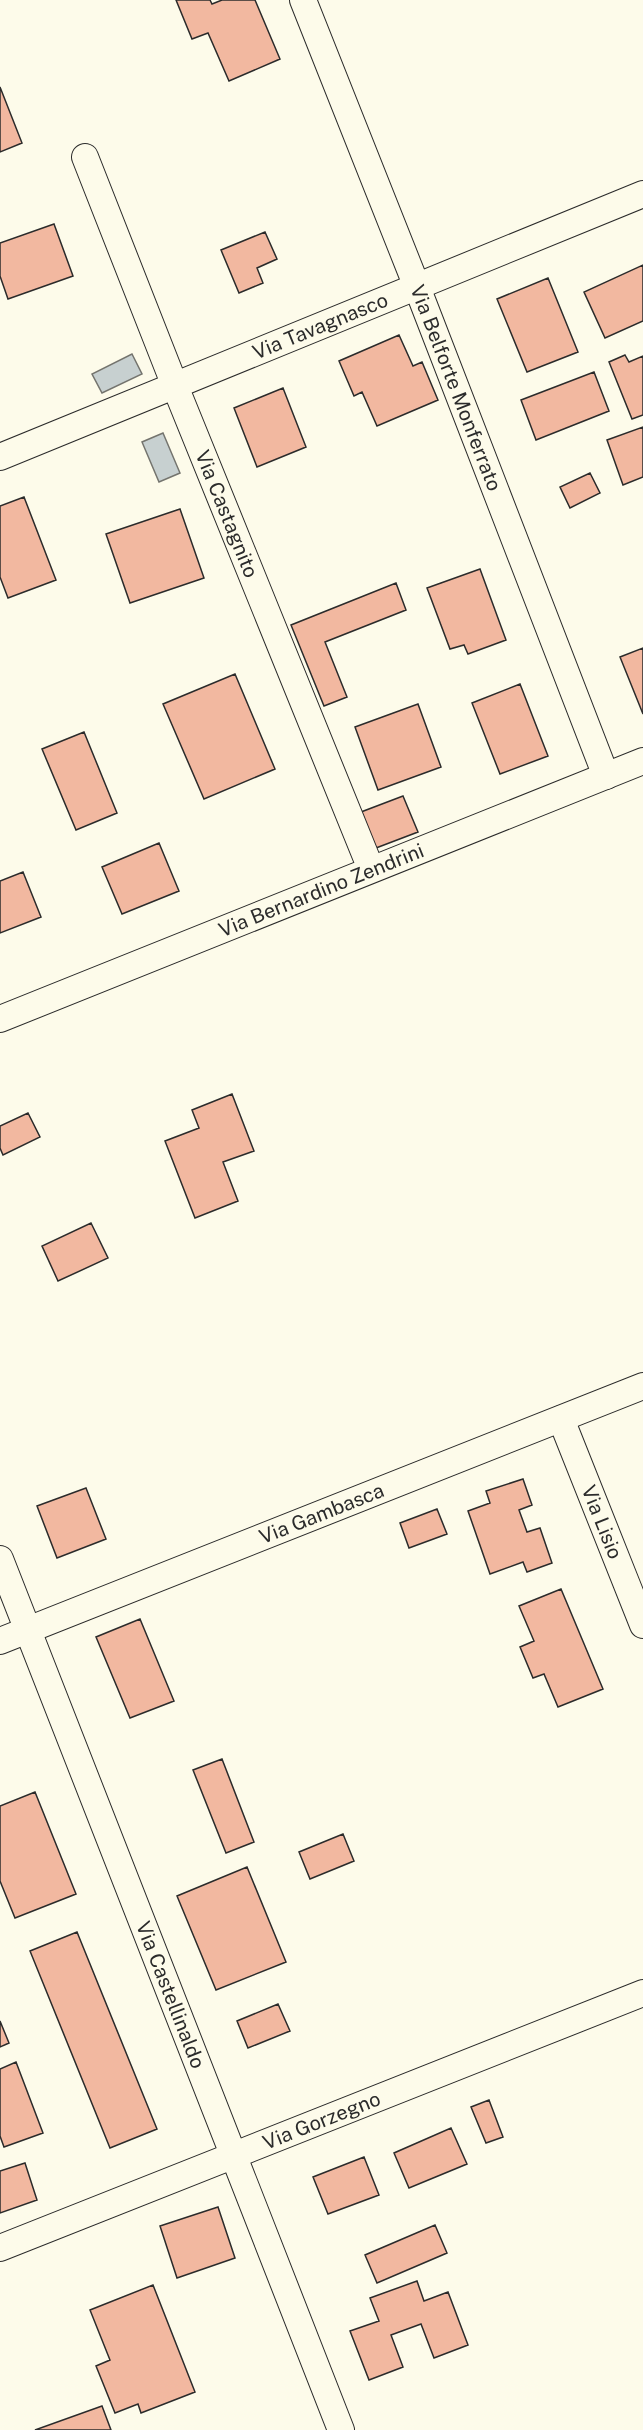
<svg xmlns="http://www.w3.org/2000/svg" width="643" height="2430" viewBox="0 0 643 2430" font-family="'Public Sans',sans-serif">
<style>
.water{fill:#c7d0d0;stroke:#74746e;stroke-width:1.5}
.building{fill:#f2b8a0;stroke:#2b2b2b;stroke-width:1.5}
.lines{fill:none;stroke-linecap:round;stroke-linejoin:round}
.minor-casing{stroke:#2b2b2b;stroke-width:28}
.minor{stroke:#fdfbea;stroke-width:26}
.labels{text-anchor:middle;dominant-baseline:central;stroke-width:4.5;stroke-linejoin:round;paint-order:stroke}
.street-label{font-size:20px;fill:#2b2b2b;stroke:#fdfbea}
</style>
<rect width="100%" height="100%" fill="#fdfbea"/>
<!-- water -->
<path class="water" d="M132,354L142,374L102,393L92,374Z
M163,433L180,473L159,482L142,442Z"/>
<!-- building -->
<path class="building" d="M176,0H210L212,4L222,0H255L280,59L229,81L208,33L192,39Z
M0,87L22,143L0,152Z
M54,224L73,276L8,299L0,276V243Z
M265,232L277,259L257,268L263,283L239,293L221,250Z
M643,265V321L605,338L584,292Z
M548,278L578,352L527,372L497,299Z
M399,335L413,366L422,362L438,400L377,426L362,392L354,396L339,361Z
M625,355L629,362L643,356V415L632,419L609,362Z
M594,372L609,411L536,440L521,400Z
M283,388L306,447L257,467L234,408Z
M643,427V477L623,485L607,440Z
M590,473L600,493L570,508L560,487Z
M24,497L56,580L8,598L0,577V506Z
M180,509L204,578L130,603L106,534Z
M480,569L506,640L468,654L464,645L450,649L427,588Z
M396,583L406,610L325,642L347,697L324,706L291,625Z
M643,648V714L620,657Z
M235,674L275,769L204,799L163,704Z
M520,684L548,756L500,774L472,703Z
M418,704L441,767L378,790L355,727Z
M84,732L117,813L76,830L42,749Z
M403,796L418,832L376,848L361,812Z
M159,843L179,891L122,914L102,867Z
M23,872L41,917L0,933V881Z
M232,1094L254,1151L223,1162L238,1201L195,1218L165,1141L199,1128L192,1110Z
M28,1113L40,1137L3,1155L0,1148V1126Z
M91,1223L108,1258L58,1281L42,1246Z
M523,1479L532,1505L519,1510L527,1532L540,1528L552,1563L527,1572L523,1562L490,1574L468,1511L490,1503L486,1491Z
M86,1488L106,1539L57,1558L37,1506Z
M437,1509L447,1534L409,1548L400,1523Z
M561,1589L603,1689L558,1707L544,1674L533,1678L520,1647L534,1641L519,1606Z
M140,1619L174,1701L130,1718L96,1637Z
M222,1759L254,1842L226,1853L193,1770Z
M35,1792L76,1894L15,1918L0,1881V1806Z
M343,1834L354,1861L310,1879L299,1852Z
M247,1867L286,1962L216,1990L177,1896Z
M77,1932L157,2129L110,2148L30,1951Z
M278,2004L290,2031L248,2048L237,2021Z
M0,2021L9,2043L0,2047Z
M16,2062L43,2133L4,2147L0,2136V2069Z
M489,2100L503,2137L486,2143L471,2107Z
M451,2128L467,2164L409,2188L394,2153Z
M364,2157L379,2195L328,2214L313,2177Z
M25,2163L37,2200L0,2213V2171Z
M218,2207L235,2258L177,2278L160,2226Z
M435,2225L447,2253L377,2283L365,2255Z
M417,2281L424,2301L448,2292L468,2345L434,2358L421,2324L391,2335L403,2367L369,2380L350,2331L379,2321L370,2298Z
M153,2285L195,2392L141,2413L138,2404L115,2413L96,2366L110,2360L90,2310Z
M102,2406L111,2430H35Z"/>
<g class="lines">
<defs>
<g id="minor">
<path id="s1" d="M303,0L417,287L606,776"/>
<path id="s2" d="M85,157L175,386L371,869"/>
<path id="s3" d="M0,457L643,194"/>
<path id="s4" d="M0,1019L643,761"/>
<path id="s5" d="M561,1419L643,1625"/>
<path id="s6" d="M0,1559L341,2430"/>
<path id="s7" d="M0,1641L643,1386"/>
<path id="s8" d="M0,2248L643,1993"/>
</g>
</defs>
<!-- minor casing -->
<use href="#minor" class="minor-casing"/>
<!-- minor -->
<use href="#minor" class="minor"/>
</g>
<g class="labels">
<!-- street labels -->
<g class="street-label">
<text stroke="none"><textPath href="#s3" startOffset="346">Via Tavagnasco</textPath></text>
<text stroke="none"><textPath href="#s1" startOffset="417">Via Belforte Monferrato</textPath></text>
<text stroke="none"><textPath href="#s2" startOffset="384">Via Castagnito</textPath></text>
<text stroke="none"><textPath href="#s4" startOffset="346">Via Bernardino Zendrini</textPath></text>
<text stroke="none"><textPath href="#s7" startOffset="346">Via Gambasca</textPath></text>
<text stroke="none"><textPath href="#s5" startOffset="111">Via Lisio</textPath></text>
<text stroke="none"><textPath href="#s6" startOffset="468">Via Castellinaldo</textPath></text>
<text stroke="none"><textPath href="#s8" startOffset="346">Via Gorzegno</textPath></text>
</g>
</g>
</svg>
